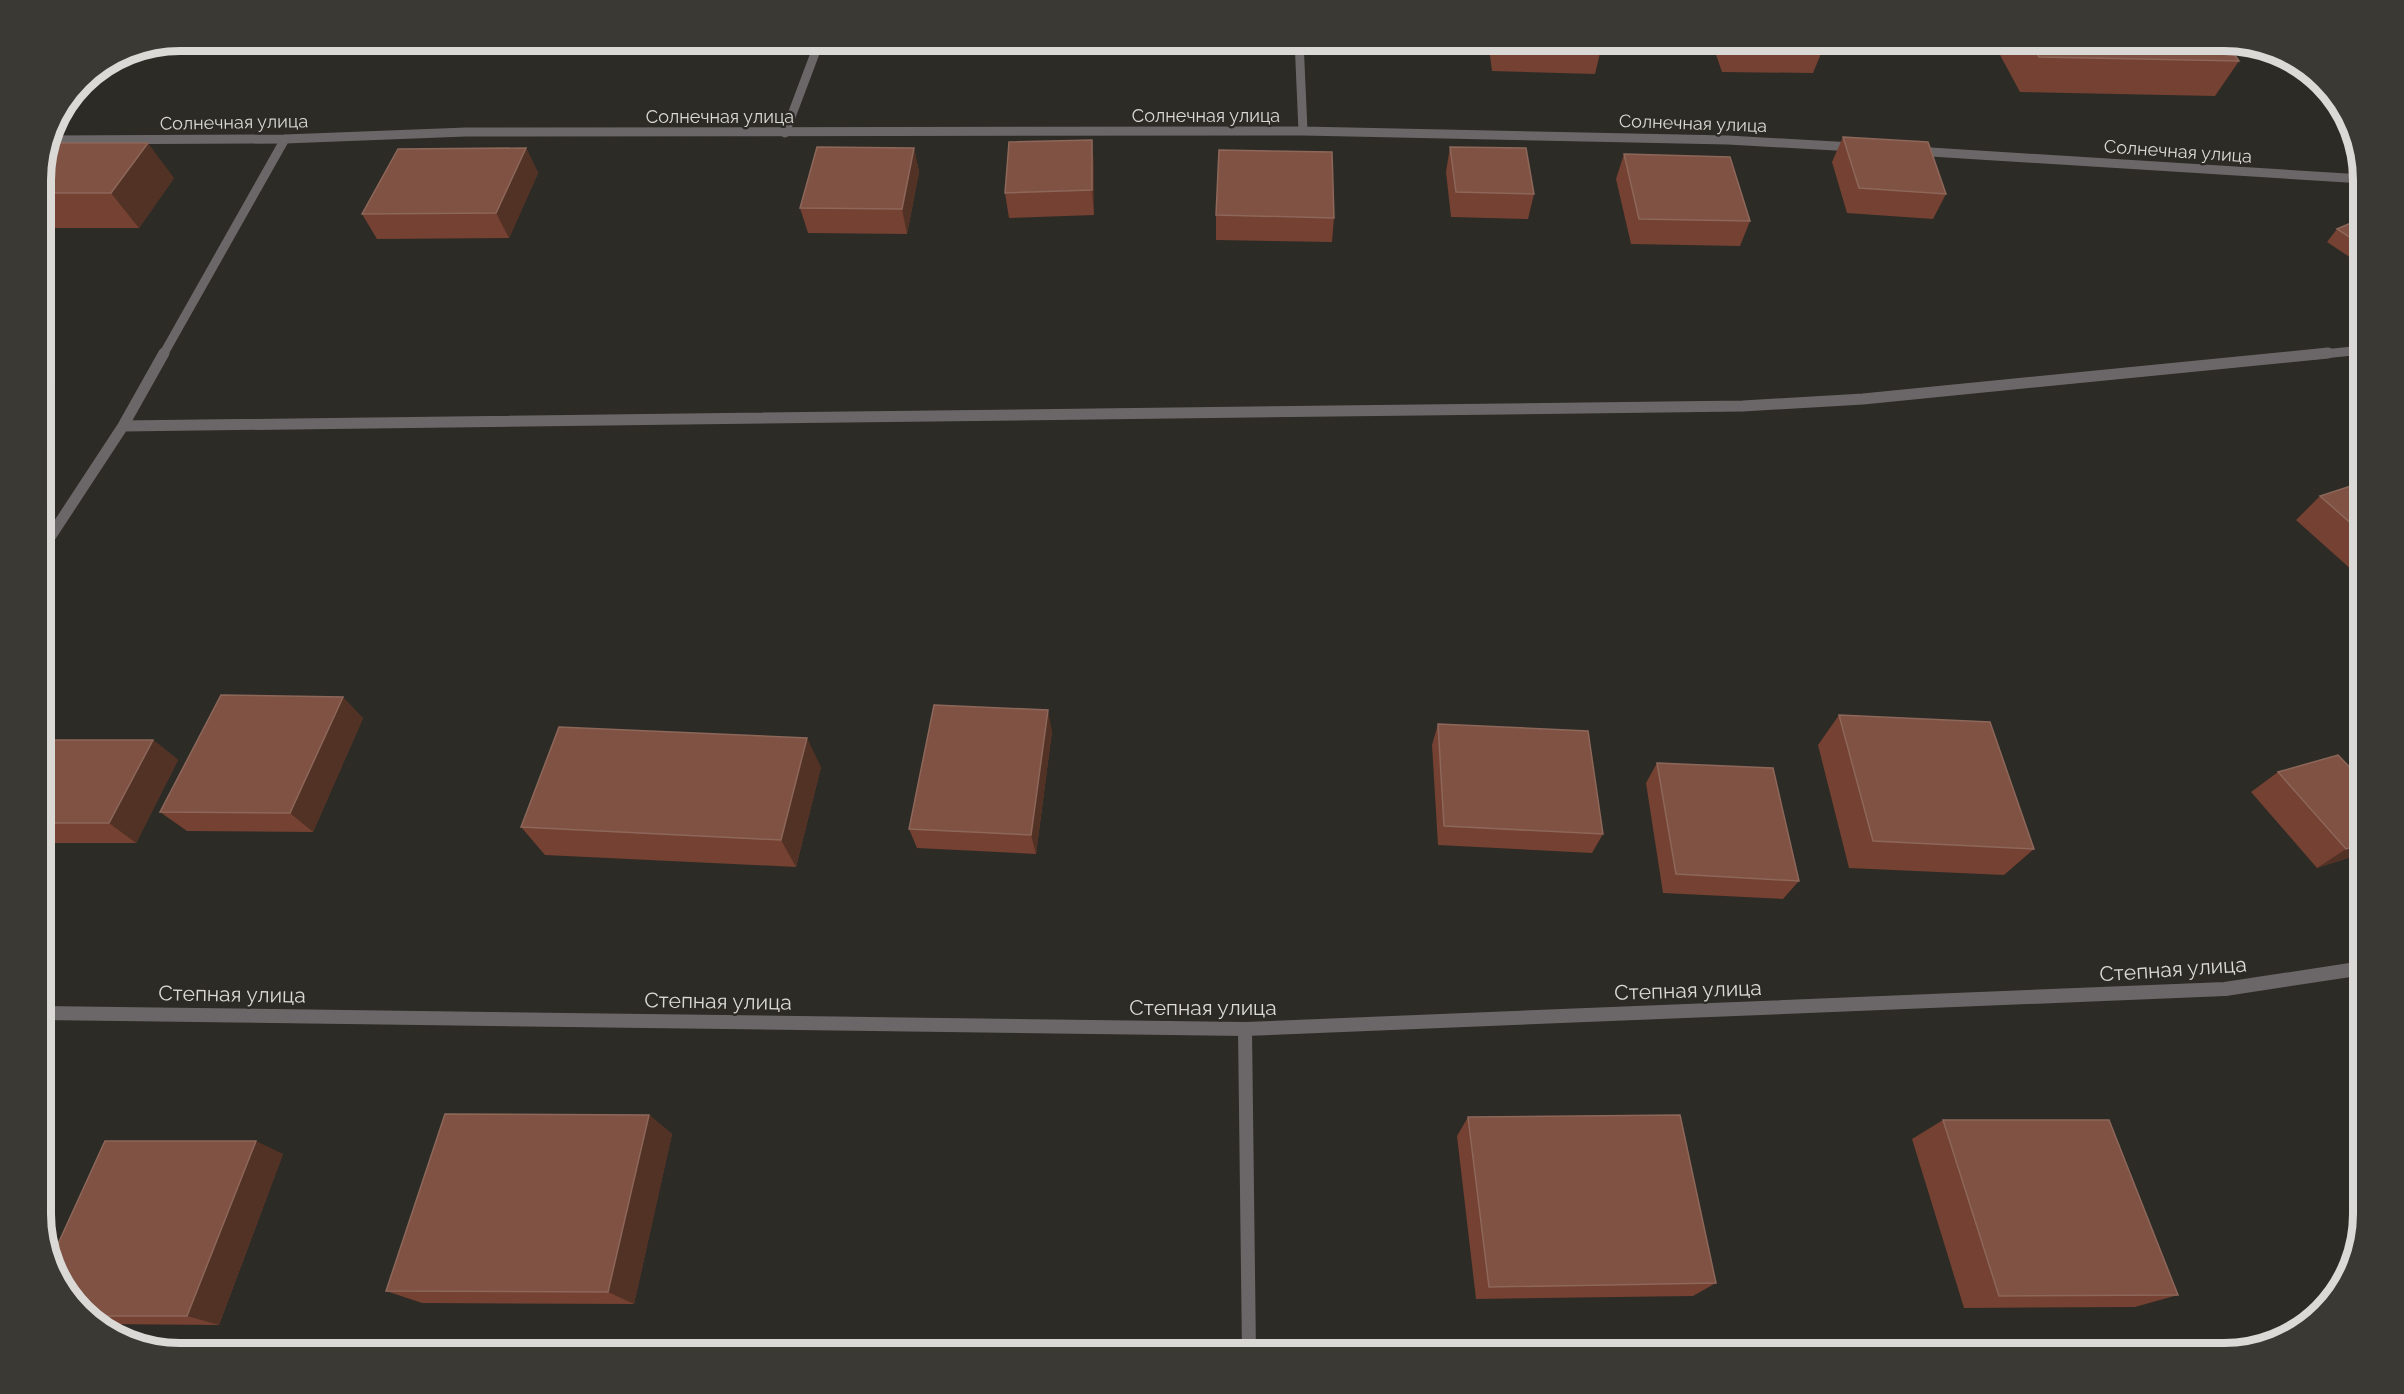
<svg xmlns="http://www.w3.org/2000/svg" width="2404" height="1394" viewBox="0 0 2404 1394" font-family="Raleway,sans-serif">
<style>
.lines{fill:none;stroke-linecap:round;stroke-linejoin:round}
.service-far2{stroke:#6b6768;stroke-width:9}
.service-far1{stroke:#6b6768;stroke-width:11}
.service{stroke:#6b6768;stroke-width:14}
.minor-far1{stroke:#6b6768;stroke-width:9}
.minor{stroke:#6b6768;stroke-width:14}
.wall{fill:#744132}
.shaded-wall{fill:#533226}
.building{fill:#7f5244;stroke:#8d675a;stroke-width:1.5}
.labels{text-anchor:middle;dominant-baseline:central;stroke-width:5;stroke-linejoin:round;paint-order:stroke}
.far-street-label{font-size:18px;fill:#dad9d5;stroke:#2d2b25}
.street-label{font-size:21px;fill:#dad9d5;stroke:#2d2b25}
.rim{fill:none;stroke:#dad9d5;stroke-width:8}
</style>
<rect width="100%" height="100%" fill="#2d2b25"/>
<g class="lines">
<!-- service-far2 -->
<path class="service-far2" d="M785,133L820,40
M163,355L285,139
M2313,355L2363,350"/>
<!-- service-far1 -->
<path class="service-far1" d="M123,426L1743,406L1863,399L2328,353
M41,551L123,426L164,353"/>
<!-- service -->
<path class="service" d="M1245,1029L1249,1353"/>
<!-- minor-far1 -->
<path class="minor-far1" d="M1299,40L1303,131
M48,140L285,139L466,132L1303,131L1728,140L1853,147
M1915,151L2363,179"/>
<!-- minor -->
<path class="minor" d="M41,1013L1245,1029L2225,989L2363,968"/>
</g>
<!-- wall -->
<path class="wall" d="M1488,40H1600L1601,49L1595,74L1492,71Z
M1711,40H1819L1823,49L1813,73L1722,72Z
M1992,40H2224L2239,61L2215,96L2020,92Z
M170,43L168,45H155Z
M1843,137L1946,194L1933,219L1847,213L1832,162Z
M1450,147L1534,194L1528,219L1451,217L1446,172Z
M526,148L538,173L509,238L377,239L362,214Z
M914,148L919,172L907,234L808,233L800,208Z
M1624,154L1750,221L1740,246L1631,244L1616,179Z
M1094,165V215L1009,218L1005,193Z
M41,171L174,178L139,228H41Z
M1216,215L1334,218L1332,242L1216,240Z
M2363,218V266L2327,242L2337,229Z
M2363,482V580L2296,520L2320,496Z
M1839,715L2034,849L2004,875L1849,868L1818,745Z
M363,718L313,832L187,831L160,812Z
M1438,724L1603,834L1592,853L1438,845L1432,745Z
M1052,731L1036,854L917,848L909,829Z
M41,740H153L178,760L136,843H41Z
M1657,763L1799,881L1783,899L1663,893L1646,783Z
M821,767L796,867L545,855L521,827Z
M2278,772L2363,781V853L2317,868L2251,792Z
M649,1115L672,1134L634,1304L422,1303L386,1291Z
M1468,1117L1716,1283L1693,1296L1476,1299L1457,1136Z
M1943,1120L2178,1295L2135,1307L1964,1308L1912,1139Z
M283,1154L219,1325L99,1324L64,1291Z"/>
<!-- shaded-wall -->
<path class="shaded-wall" d="M1092,140L1094,165V215L1092,190Z
M148,143L174,178L139,228L111,193Z
M526,148L538,173L509,238L496,213Z
M914,148L919,172L907,234L902,209Z
M343,697L363,718L313,832L290,813Z
M1048,710L1052,731L1036,854L1031,835Z
M807,738L821,767L796,867L781,840Z
M153,740L178,760L136,843L109,823Z
M2363,844V853L2317,868L2346,849Z
M649,1115L672,1134L634,1304L608,1292Z
M256,1141L283,1154L219,1325L187,1316Z"/>
<!-- building -->
<path class="building" d="M1496,40H1600L1601,49L1496,46Z
M1728,40H1819L1823,49L1730,47Z
M2030,40H2224L2239,61L2039,57Z
M1843,137L1928,142L1946,194L1859,188Z
M1092,140V190L1005,193L1009,142Z
M47,143H148L111,193H41V171Z
M817,147L914,148L902,209L800,208Z
M1450,147L1526,148L1534,194L1456,192Z
M526,148L496,213L362,214L398,149Z
M1219,150L1332,152L1334,218L1216,215Z
M1624,154L1730,157L1750,221L1639,219Z
M2363,218V246L2337,229Z
M2363,482V534L2320,496Z
M221,695L343,697L290,813L160,812Z
M934,705L1048,710L1031,835L909,829Z
M1839,715L1990,722L2034,849L1873,841Z
M1438,724L1588,731L1603,834L1444,826Z
M559,727L807,738L781,840L521,827Z
M41,740H153L109,823H41Z
M2338,755L2363,781V844L2346,849L2278,772Z
M1657,763L1773,768L1799,881L1676,874Z
M445,1114L649,1115L608,1292L386,1291Z
M1680,1115L1716,1283L1489,1287L1468,1117Z
M1943,1120H2109L2178,1295L1999,1296Z
M105,1141H256L187,1316H90L64,1291L52,1257Z"/>
<g class="labels">
<!-- far-street labels -->
<g class="far-street-label">
<text x="1206" y="115">Солнечная улица</text>
<text x="720" y="116">Солнечная улица</text>
<text transform="translate(234 122) rotate(-1)">Солнечная улица</text>
<text transform="translate(1693 123) rotate(2)">Солнечная улица</text>
<text transform="translate(2178 151) rotate(4)">Солнечная улица</text>
</g>
<!-- street labels -->
<g class="street-label">
<text transform="translate(2173 969) rotate(-4)">Степная улица</text>
<text transform="translate(1688 990) rotate(-2)">Степная улица</text>
<text transform="translate(232 994) rotate(1)">Степная улица</text>
<text transform="translate(718 1001) rotate(1)">Степная улица</text>
<text x="1203" y="1007">Степная улица</text>
</g>
</g>
<!-- crop -->
<path d="M0 0H2404V1394H0ZM180 51H2224A129 129 0 0 1 2353 180V1214A129 129 0 0 1 2224 1343H180A129 129 0 0 1 51 1214V180A129 129 0 0 1 180 51Z" fill="#3b3933" fill-rule="evenodd"/>
<path class="rim" d="M180 51H2224A129 129 0 0 1 2353 180V1214A129 129 0 0 1 2224 1343H180A129 129 0 0 1 51 1214V180A129 129 0 0 1 180 51Z"/>
</svg>
